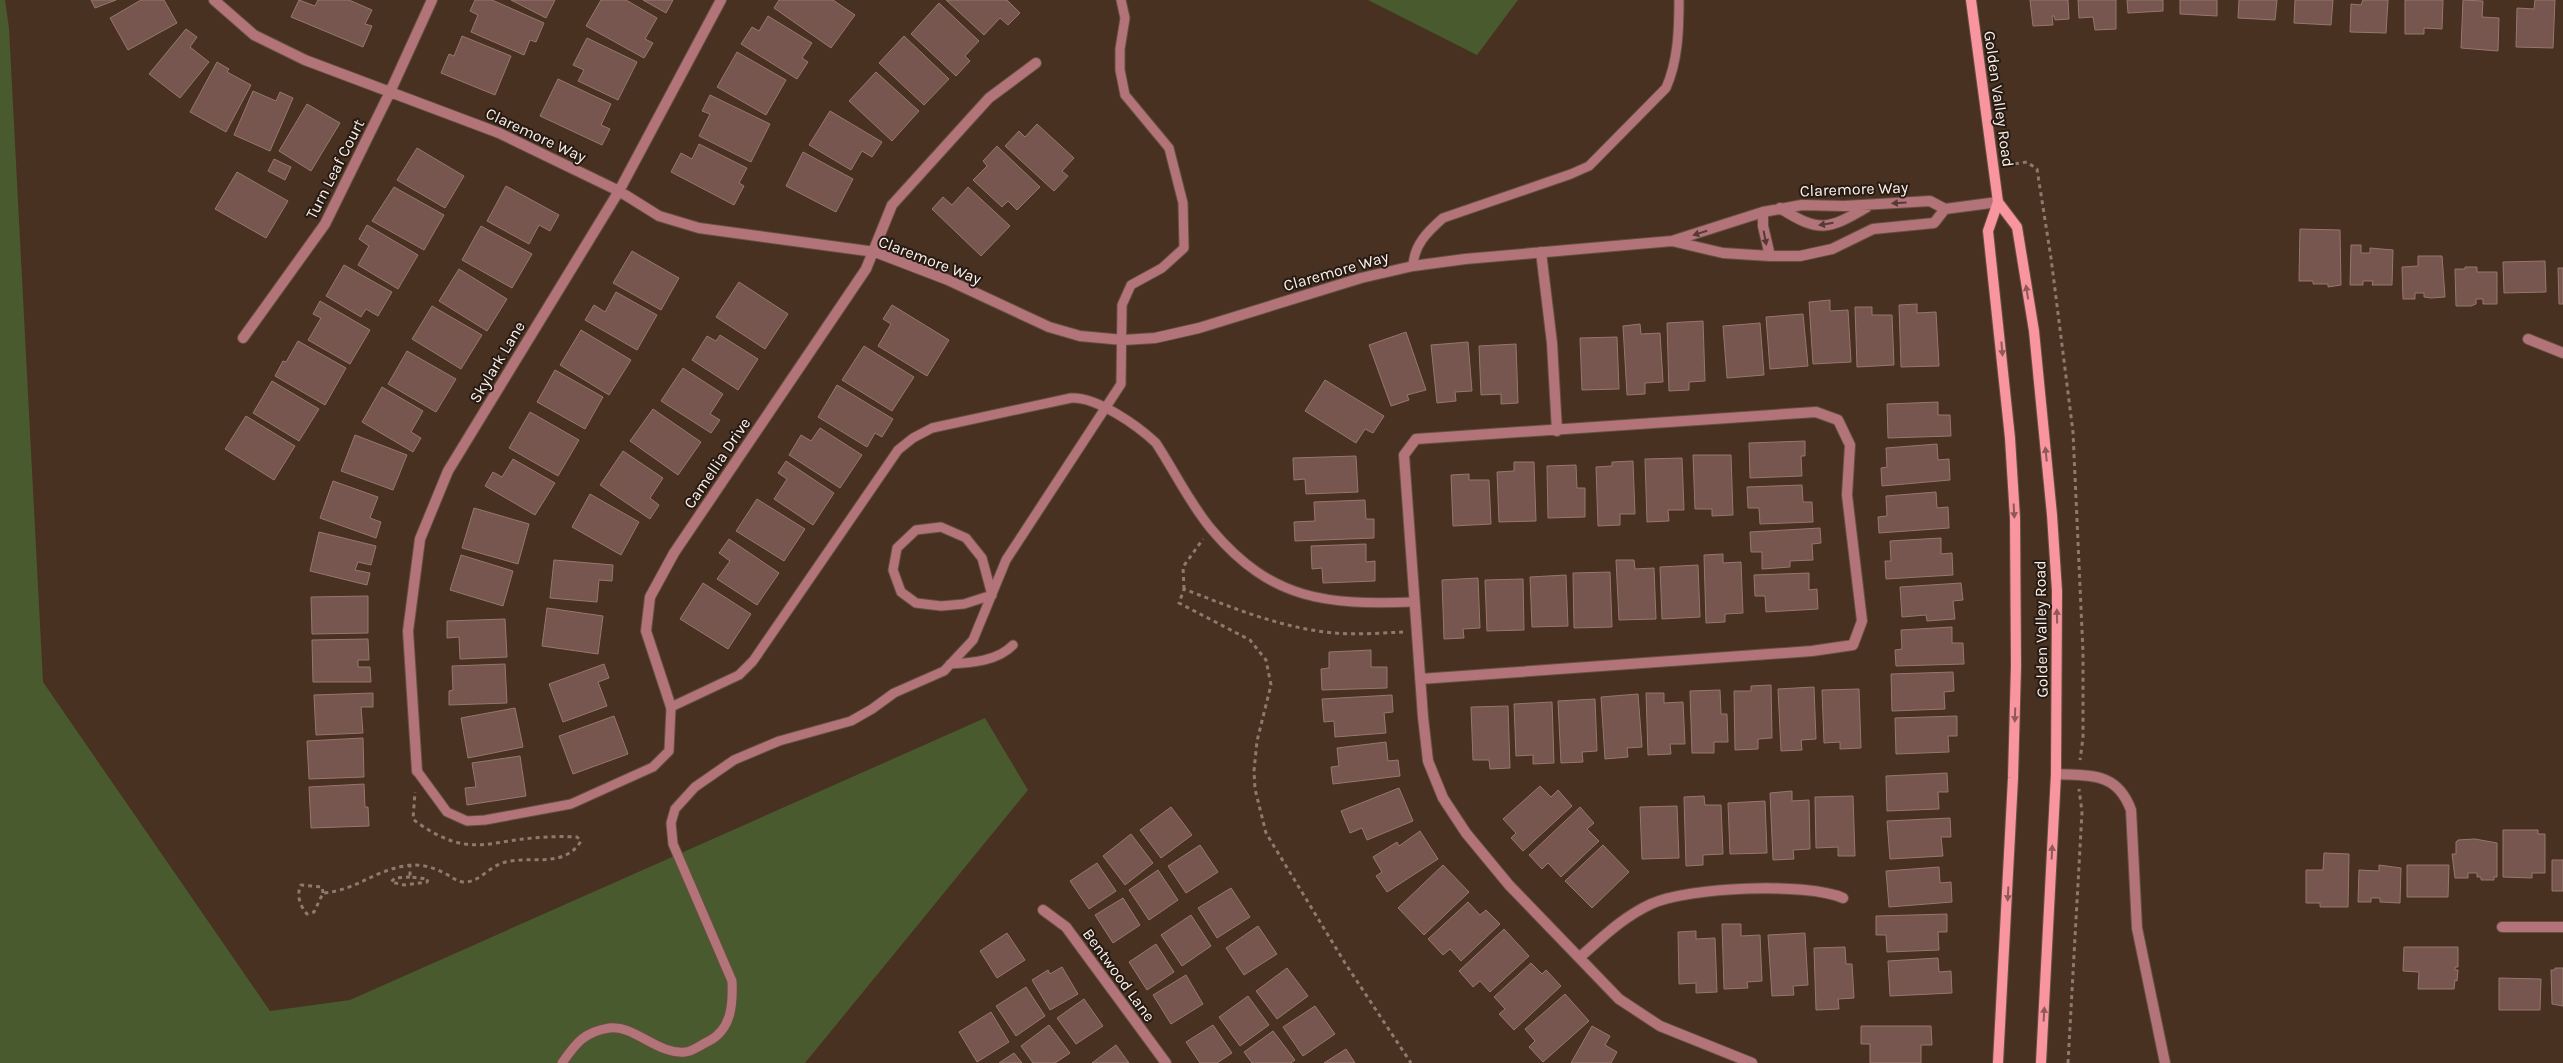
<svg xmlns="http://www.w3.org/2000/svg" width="2563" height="1063" viewBox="0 0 2563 1063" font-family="Karla,sans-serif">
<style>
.green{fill:#495a2e}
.building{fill:#76564f;stroke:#98766f}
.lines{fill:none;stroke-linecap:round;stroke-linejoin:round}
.service-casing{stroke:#655040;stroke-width:11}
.minor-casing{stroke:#655040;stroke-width:12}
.secondary-casing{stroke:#655040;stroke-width:12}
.path{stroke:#8d7a6d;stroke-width:3;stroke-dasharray:4 4;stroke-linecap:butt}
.service{stroke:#b27479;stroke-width:9}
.minor{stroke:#b27479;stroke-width:10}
.secondary{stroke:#f8959e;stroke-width:10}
.oneway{fill:#573a37}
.oneway2{fill:#8f5859}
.labels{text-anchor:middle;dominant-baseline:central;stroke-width:4;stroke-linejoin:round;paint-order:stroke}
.street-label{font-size:16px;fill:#fdf0e8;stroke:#261b14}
</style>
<rect width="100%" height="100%" fill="#483120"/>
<!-- green -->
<path class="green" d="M0,0H5L9,28L43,682L270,1011L350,1000L985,718L1028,790L805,1063H0Z
M1368,0H1518L1477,55Z"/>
<!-- building -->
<path class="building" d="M91,0H116L95,8Z
M141,0H164L177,23L128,50L110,18Z
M299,0L315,6L318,0H349L372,10L365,24L372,26L363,47L291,17Z
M475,0H492L544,23L536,42L530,40L524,55L471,32L478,15L470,11Z
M511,0H555L546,18Z
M601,0H626L657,18L645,39L653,43L644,58L586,26Z
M643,0H673L666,13Z
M779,0H833L855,15L831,48L774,8Z
M946,0H1007L1020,13L1008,25L1000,18L984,35Z
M2030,0H2068L2069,19L2055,20L2054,16H2052L2053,25L2033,26Z
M2078,0H2116V29L2095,30L2093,17L2079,18Z
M2127,0H2163V11L2128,13Z
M2180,0H2217V16L2180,14Z
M2239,0H2277L2275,20L2238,18Z
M2295,0H2333L2331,25L2294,23Z
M2388,0L2386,33L2350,32L2351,4L2361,5L2363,0Z
M2405,0H2443L2442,29L2424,28V34H2405Z
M2463,0L2483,1L2482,17L2499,18L2498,51L2461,48Z
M2535,0H2555L2553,48L2516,47L2517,8L2534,9Z
M939,3L979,41L965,56L970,61L956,76L911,34Z
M768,16L812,43L802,58L808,62L797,79L741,44L752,27L759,31Z
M186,29L197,37L190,47L209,62L180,98L149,74Z
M462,36L511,56L495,95L441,73L449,54L454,56Z
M904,36L949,79L924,105L879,63Z
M587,38L637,62L618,100L578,81L584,70L573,65Z
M737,52L786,80L766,115L717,87Z
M217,62L229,69L227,72L251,85L226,132L190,112Z
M876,72L919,111L892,141L849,101Z
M558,79L611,104L601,125L610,129L602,145L540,116Z
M253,91L276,101L280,92L293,98L270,151L234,135Z
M710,95L770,124L751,162L699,136L710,114L702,111Z
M307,104L340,123L311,171L279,151Z
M830,111L882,142L872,157L862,151L851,170L809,145Z
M1037,124L1074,158L1062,171L1068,176L1054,191L1005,146L1019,131L1025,137Z
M699,144L747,168L739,183L744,186L734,205L671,172L681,153L692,159Z
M997,146L1040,187L1017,210L1008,201L1002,207L973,180L987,166L983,161Z
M417,148L464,176L445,208L397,180Z
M803,152L853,179L836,212L786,186Z
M274,159L291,167L285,180L268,171Z
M237,172L288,201L266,238L215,209Z
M506,186L559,215L550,231L539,225L529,244L487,221Z
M394,187L444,215L424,250L372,221Z
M968,187L1010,226L981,256L932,209L943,197L952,205Z
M367,225L418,255L398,289L358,265L369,246L359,239Z
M481,226L532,254L512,288L462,260Z
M2300,229L2340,230L2341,285L2328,287V284H2313V281H2299Z
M2351,245H2361V253H2370V248L2393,250L2392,285H2372L2373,281H2363V285H2350Z
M632,251L679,278L661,310L613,283Z
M2418,256H2442L2445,297L2431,298L2424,297V293H2415V299H2403L2402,267L2418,266Z
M2545,261L2546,292L2504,293L2503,262Z
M344,265L392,292L378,316L366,309L361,317L326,296Z
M2465,267H2477V272H2497V304H2483V299H2476V304L2471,306H2456L2455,269H2465Z
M2558,268H2563V304H2559Z
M459,269L507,299L487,331L439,301Z
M739,282L788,314L765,349L716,317Z
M616,292L657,315L637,350L585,320L594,305L605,312Z
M1830,300V311L1848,310L1851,362L1813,364L1809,302Z
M320,301L370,330L350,364L308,340L321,318L313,314Z
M1917,304V313L1936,312L1939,366L1901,367L1899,305Z
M892,305L949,340L927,376L878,346L891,324L883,319Z
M432,306L482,335L461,369L412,339Z
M1855,307H1872V315H1892L1894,365L1857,367Z
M1803,314L1808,366L1770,369L1766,317Z
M1703,321L1705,381L1689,382V390L1669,391L1667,323Z
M1760,323L1764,375L1727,378L1723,326Z
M1640,324L1641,334L1660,333L1663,382L1645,383V394L1627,395L1623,326Z
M581,330L631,360L609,395L560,365Z
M1406,332L1426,390L1407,395L1409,400L1391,406L1369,345Z
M720,335L758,359L738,390L692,360L707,336L716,341Z
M1617,337L1619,389L1582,390L1580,338Z
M298,341L346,368L325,405L275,376L283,361L286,362Z
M1468,342L1472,391L1455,392L1456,401L1437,403L1431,345Z
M1516,344L1518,403L1501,404V394L1481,395L1479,346Z
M864,346L914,377L892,411L842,380Z
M407,351L456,379L436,412L388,384Z
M683,368L723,394L710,414L720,420L711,433L661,401Z
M555,370L603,397L585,429L537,402Z
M1325,380L1384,416L1373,433L1365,429L1356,443L1305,411Z
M272,381L319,409L299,441L253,413Z
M837,385L893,419L882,437L875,433L867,447L818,417Z
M382,387L423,411L411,432L421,438L413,452L362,422Z
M1938,402V415H1950L1951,436L1888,438L1887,404Z
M653,409L701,442L678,475L630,441Z
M530,412L579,440L558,476L509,448Z
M246,416L295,446L274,480L225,449Z
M820,428L862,455L840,488L789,455L801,435L811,441Z
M355,435L407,455L393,490L341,471Z
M1805,441V456H1801L1802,476L1750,478L1749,443Z
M1937,444L1938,460L1949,459L1950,480L1882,486L1881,468L1887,467L1886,448Z
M623,451L663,478L650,498L659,505L650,519L600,485Z
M1693,455H1731L1733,515L1712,516V509H1695Z
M1356,456L1358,492L1306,494L1305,479L1294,480L1293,458Z
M1682,458L1684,510H1668L1669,521L1647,522L1645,459Z
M513,459L555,483L535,515L485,486L493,472L502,477Z
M786,461L834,493L813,525L774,499L787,479L778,473Z
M1633,461L1635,514H1620V525L1598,526L1596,467L1612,466V462Z
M1514,462H1534L1536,521L1499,522L1497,472L1514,471Z
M1576,465L1577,488H1585V517L1548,518L1547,466Z
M1469,474V480H1489L1491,524L1453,526L1451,475Z
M333,481L378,497L370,518L381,522L376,538L320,518Z
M1802,485L1803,502H1812L1813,522L1760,524L1759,508H1748L1747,487Z
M1936,492L1937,508L1948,507L1949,528L1879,533L1878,517L1887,516L1886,496Z
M590,494L639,522L621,555L572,527Z
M757,499L805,529L784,561L736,531Z
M1365,500L1366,519H1374V538L1295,541L1294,522L1315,521L1314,502Z
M474,508L529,524L518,564L462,548Z
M1820,528L1821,543L1812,544L1813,560L1790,561V567L1762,569V552H1751L1750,532Z
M319,532L376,546L371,565L358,562L355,570L370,573L367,585L310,571Z
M1941,538V554L1952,553L1953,575L1886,579L1885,561H1891L1890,541Z
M729,539L779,573L757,605L717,579L730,561L719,553Z
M1366,544V562L1375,561V581L1323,583L1322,568L1312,569L1311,546Z
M1723,554V563L1741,562L1743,613L1725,614V622L1706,623L1704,555Z
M461,555L513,571L503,606L450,590Z
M554,560L613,565L612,581L599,580L597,602L550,598Z
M1616,560H1634L1635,569L1654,568L1656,619L1619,620Z
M1698,565L1700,617L1662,619L1660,567Z
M1610,572L1612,627L1574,628L1573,573Z
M1809,573V590L1817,589L1818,609L1766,612L1765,596H1755L1754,575Z
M1566,575L1568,626L1532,627L1530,577Z
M1478,578L1480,628L1463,629L1464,638L1444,639L1442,580Z
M1523,579L1524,630L1487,631L1485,580Z
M703,583L751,614L728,649L680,619Z
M1961,583L1963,600L1953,601L1955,619L1927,621L1926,615L1902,617L1900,587Z
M368,596V633L312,634L311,597Z
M547,608L603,616L598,654L542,646Z
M505,619L507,657L460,659L459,637L447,638V621Z
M1952,627V643H1963L1964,664L1896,666L1895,650L1902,649L1901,630Z
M368,639L369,660H358V667H370L371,682H313L312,640Z
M1371,650V667H1387V688L1322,690L1321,669L1329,668V652Z
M505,664L507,703L449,705V691L453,690L452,666Z
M604,664L609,678L598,682L607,706L563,722L549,684Z
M1953,672L1954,691L1944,692L1945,709L1892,711L1891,674Z
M1771,685L1772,738L1758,739V749L1735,750L1734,691H1751V686Z
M1814,687L1816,739L1801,740L1802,750L1781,751L1778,689Z
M1859,689L1861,748L1840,749V742L1824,743L1822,690Z
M1720,690L1721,714H1727L1728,742H1714V753H1692L1690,691Z
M373,693V707H361L363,733L316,735L314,695Z
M1646,693H1664V703L1683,702L1685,744H1670L1671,754L1648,755Z
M1638,694L1642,747L1627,748L1628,757L1605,759L1601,697Z
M1392,695L1393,712L1384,713L1386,733L1335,737L1334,721L1324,722L1322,699Z
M1595,699L1597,751L1582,752L1583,762L1561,763L1558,701Z
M1552,702L1554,763L1533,764V755L1516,756L1514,704Z
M1508,706L1510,768L1490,769L1489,760H1473L1471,707Z
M515,708L523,747L468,758L461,718Z
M614,716L628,754L573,774L559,736Z
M1957,716V736H1948L1949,752L1896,754L1895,718Z
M363,738L364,777L309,779L307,741Z
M1386,742L1388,761L1398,760L1400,776L1333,784L1331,767L1339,766L1337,748Z
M520,756L526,796L467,805L465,788L476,787L472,763Z
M1947,773L1948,792H1938L1939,809L1887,811L1886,776Z
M364,784L365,807H368L369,826L311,828L309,787Z
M1540,786L1551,797L1558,790L1572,806L1523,851L1511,838L1516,833L1503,819Z
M1399,788L1413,821L1367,840L1362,828L1350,833L1341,811Z
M1792,791V801L1809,800L1810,849L1793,850L1794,859L1773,860L1770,793Z
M1704,796L1705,805H1721L1723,854L1703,855V865L1686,866L1684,797Z
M1853,796L1855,856H1838V847L1816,848L1815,797Z
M1765,801L1767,853L1730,854L1728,803Z
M1677,806L1679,858L1642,859L1640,807Z
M1171,807L1192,835L1161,858L1140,830Z
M1580,807L1594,823L1587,829L1599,841L1561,877L1548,863L1542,869L1529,855Z
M1950,818L1951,837H1941L1943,856L1890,859L1887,821Z
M2503,830H2538V834H2545V873H2532V878L2503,877Z
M1420,831L1438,859L1387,892L1376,876L1382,872L1373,857L1397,842L1399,846Z
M1131,834L1153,863L1125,885L1103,856Z
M2475,839L2497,843V877H2494V880H2481V877H2477V873H2468V878H2455L2452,854H2456V842L2458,840Z
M1200,845L1218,872L1186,893L1168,866Z
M1603,845L1629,872L1592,908L1565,881Z
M2324,853L2349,854L2348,907H2320V903H2306V870H2323Z
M2552,860H2563V891H2552Z
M1097,863L1116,891L1089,909L1070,881Z
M1443,865L1469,892L1424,935L1398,908Z
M2379,865L2401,868L2400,903L2380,902V898H2371V902H2358L2359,870L2379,871Z
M2407,865H2449L2448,897H2407Z
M1939,867L1940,883L1951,882L1952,902L1889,907L1886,871Z
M1158,870L1178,900L1149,920L1129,890Z
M1231,888L1250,917L1217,938L1198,908Z
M1123,898L1140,925L1113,943L1095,915Z
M1468,902L1480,915L1486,910L1500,924L1461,961L1450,949L1443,955L1428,939Z
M1947,914V932H1938L1939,950L1887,952L1886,935H1876V916Z
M1191,915L1211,946L1182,966L1161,935Z
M1722,924H1741V936L1760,935L1762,981L1747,982L1748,988L1724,989Z
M1258,926L1277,954L1244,975L1226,948Z
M1504,929L1529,956L1490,992L1480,981L1473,987L1459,971Z
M1696,931V939L1715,938L1717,992L1696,993V983L1679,984L1678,932Z
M1007,933L1025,960L997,978L980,951Z
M1805,933L1808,985L1793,986L1794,995L1772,996L1768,935Z
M1156,944L1174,972L1147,990L1129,962Z
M1845,947L1846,964H1852L1854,998L1838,999L1839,1009L1816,1010L1814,948Z
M2404,947H2458V967H2455V970H2458L2457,981L2455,980L2454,989H2418L2419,972L2403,971Z
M1938,958L1939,972L1951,971L1952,993L1890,996L1888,961Z
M1531,963L1542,974L1546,970L1561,986L1514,1030L1499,1014L1505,1009L1494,997Z
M1062,967L1078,994L1050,1010L1032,980L1048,970L1050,974Z
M1287,968L1308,996L1277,1019L1256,991Z
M2555,968H2563V1006L2552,1004L2551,970H2555Z
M1186,975L1203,1004L1171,1024L1153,995Z
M2499,978L2541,979L2540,1010H2499Z
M1026,987L1045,1016L1016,1036L996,1006Z
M1565,994L1589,1021L1543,1062L1529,1047L1535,1041L1525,1029Z
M1248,996L1269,1025L1240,1046L1219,1017Z
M1084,999L1103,1026L1076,1044L1057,1018Z
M1315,1006L1335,1034L1303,1056L1283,1027Z
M991,1012L1009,1042L977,1062L959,1032Z
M1049,1025L1070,1053L1055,1063H1033L1021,1046Z
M1213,1025L1232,1053L1217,1063H1200L1186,1042Z
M1592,1026L1610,1036L1605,1045L1617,1052L1611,1063H1571Z
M1861,1026H1931L1932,1045H1921V1063H1870V1044H1861Z
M1273,1031L1295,1060L1291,1063H1252L1244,1052Z
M1116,1045L1129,1063H1092Z
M1346,1049L1355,1063H1324Z
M1014,1053L1022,1063H999Z"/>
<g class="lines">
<defs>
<path id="service" d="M1413,266C1414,245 1427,232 1443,218L1571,174L1589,166L1666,88C1678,61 1679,30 1679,0
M941,527L966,538L982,558L992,595L964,604L941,606L916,603L901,592L893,570L897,548L916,530Z
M950,664C971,663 998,661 1013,645
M417,771L447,812L467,821L485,820L571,804L653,767L669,751L671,707L739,675L753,661L898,450L913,438L932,428L1071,398C1096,396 1138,426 1156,443C1175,472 1190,504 1212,530C1272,601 1327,605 1414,602
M562,1063C576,1043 584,1032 609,1028C633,1024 658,1055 685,1052C692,1052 702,1044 709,1041C732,1029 733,1003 732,981L673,844L671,823L675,809L695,787L734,760L779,741L851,721L872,709L894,693L944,671L973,640L1006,560L1121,384L1122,305L1131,285L1162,268L1184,248L1183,203L1169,148L1125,95L1120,70V49L1125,18L1121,0"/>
<path id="minor" d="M214,0L254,35L305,60L499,133L619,191L659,216L699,228L875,252L948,280L1049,327L1080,336L1123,340L1155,338L1199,328L1361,278L1413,266L1465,259L1672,241
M1780,208C1819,233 1828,230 1867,207
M1945,209L1934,223L1873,229L1832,249L1800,256H1770L1763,226V212L1802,205L1844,206L1930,201L1945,209L1998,202
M1763,212L1672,241L1723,253L1770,256
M1541,252L1552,343L1557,431
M243,338L325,224L390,92L432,0
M2528,339L2563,353
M1420,679L1812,651L1853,645L1862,621L1847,495L1850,445L1838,420L1816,412L1416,439L1404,455L1423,717L1428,761L1443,798L1466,833L1509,885L1619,999L1660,1026L1752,1063
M671,707L646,631L650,597L674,553L866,269L892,205L989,98L1036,63
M417,771L408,631L420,539L448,471L619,191L721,0
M2056,774C2091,776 2117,772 2131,810L2137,928L2165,1063
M1043,910L1066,927L1166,1063
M2502,927H2563
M1580,957C1603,937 1623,917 1651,904C1688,887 1806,882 1843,898"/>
<path id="secondary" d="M1971,0L1998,202L1988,231L2010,438L2015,518L2016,666L2013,778L1998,1063
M1998,202L2017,227L2034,331L2052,515L2057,591L2056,774L2041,1063"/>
</defs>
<!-- service casing -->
<use href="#service" class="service-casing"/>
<!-- minor casing -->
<use href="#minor" class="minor-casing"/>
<!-- secondary casing -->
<use href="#secondary" class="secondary-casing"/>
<!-- path -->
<path class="path" d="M2007,165L2027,162L2037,169L2051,258L2073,432L2083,652V738L2080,760
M1184,589L1183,567L1203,539
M1403,632C1381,633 1357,635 1334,633C1281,628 1233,608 1184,589L1179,603L1250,640L1266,660L1271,685L1257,741L1254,771L1255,789L1266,833L1345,963L1411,1063
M410,877L395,878L391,882L404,885L427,882L428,879L410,877V865
M323,893L322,887L301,885C296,895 300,906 307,914L314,912L323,893C358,890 372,871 405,866C419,863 433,867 446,874C452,877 456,881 463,882C478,883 487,869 500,864C526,853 563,871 581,841L577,837C559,836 541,837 523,839C504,841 484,847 465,844C448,842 426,830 413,819L415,792
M2068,1063L2082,812L2079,789"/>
<!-- service -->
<use href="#service" class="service"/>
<!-- minor -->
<use href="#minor" class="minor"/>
<!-- secondary -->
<use href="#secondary" class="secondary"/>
</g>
<!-- one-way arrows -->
<defs><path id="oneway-solid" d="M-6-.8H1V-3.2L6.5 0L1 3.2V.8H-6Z" transform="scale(1.25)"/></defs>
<g class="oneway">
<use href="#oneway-solid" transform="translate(1899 203) rotate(176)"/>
<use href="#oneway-solid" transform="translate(1826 224) rotate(171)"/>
<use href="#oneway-solid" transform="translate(1700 233) rotate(163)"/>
<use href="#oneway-solid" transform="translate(1765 238) rotate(79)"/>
</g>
<g class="oneway2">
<use href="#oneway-solid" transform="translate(2027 292) rotate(-99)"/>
<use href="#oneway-solid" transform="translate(2002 349) rotate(85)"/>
<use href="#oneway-solid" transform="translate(2046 454) rotate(-96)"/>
<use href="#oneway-solid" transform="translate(2014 511) rotate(87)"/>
<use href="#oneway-solid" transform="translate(2057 616) rotate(-91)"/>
<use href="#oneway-solid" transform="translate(2015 715) rotate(92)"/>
<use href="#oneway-solid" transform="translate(2052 852) rotate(-87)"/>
<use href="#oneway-solid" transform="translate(2008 894) rotate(93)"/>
<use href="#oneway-solid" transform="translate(2044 1014) rotate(-87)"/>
</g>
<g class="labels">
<!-- street labels -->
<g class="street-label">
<text transform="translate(1999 99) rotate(82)">Golden Valley Road</text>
<text transform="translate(536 135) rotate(25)">Claremore Way</text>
<text transform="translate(335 169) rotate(-63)">Turn Leaf Court</text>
<text transform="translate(1854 189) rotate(-2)">Claremore Way</text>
<text transform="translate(930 260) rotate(21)">Claremore Way</text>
<text transform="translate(1336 271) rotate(-16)">Claremore Way</text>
<text transform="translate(497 362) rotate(-59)">Skylark Lane</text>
<text transform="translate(717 463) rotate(-56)">Camellia Drive</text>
<text transform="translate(2041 629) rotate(-91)">Golden Valley Road</text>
<text transform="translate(1119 975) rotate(54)">Bentwood Lane</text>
</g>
</g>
</svg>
